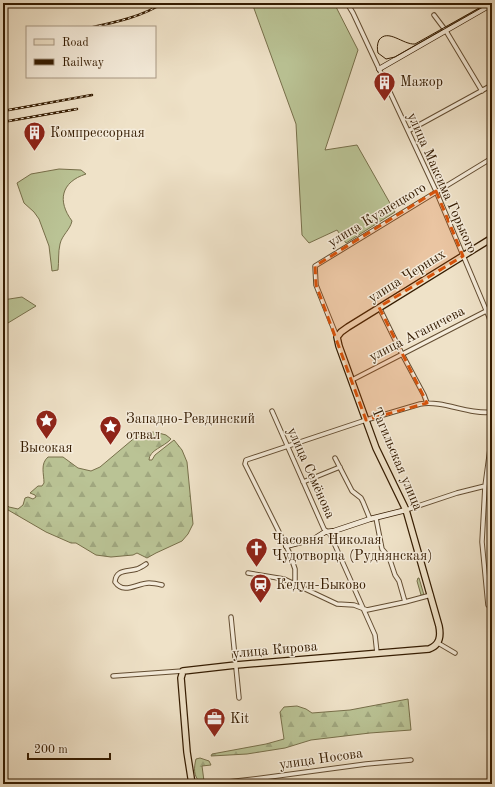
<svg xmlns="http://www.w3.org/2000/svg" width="495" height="787" viewBox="0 0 495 787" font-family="'Old Standard TT',serif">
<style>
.grass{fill:#bac395;stroke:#776f4a}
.forest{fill:url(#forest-firs);stroke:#776f4a}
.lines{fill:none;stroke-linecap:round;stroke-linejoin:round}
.street-casing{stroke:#634d32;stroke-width:5.5}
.secondary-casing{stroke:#341b00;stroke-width:6}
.primary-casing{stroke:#341b00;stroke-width:8}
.street{stroke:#f5ecdb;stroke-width:3.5}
.secondary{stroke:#f5ecdb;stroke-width:4.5}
.primary{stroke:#efe2c8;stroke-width:5.5}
.tram{stroke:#341b00;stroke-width:1}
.rail-casing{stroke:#341b00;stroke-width:2.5}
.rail{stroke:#f5ecdb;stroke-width:1;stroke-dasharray:3;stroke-linecap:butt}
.marked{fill:#d6530b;fill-opacity:0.2;stroke:#d6530b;stroke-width:3;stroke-dasharray:8 5;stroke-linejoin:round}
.labels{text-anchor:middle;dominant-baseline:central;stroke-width:3;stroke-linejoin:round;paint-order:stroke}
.poi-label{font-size:14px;fill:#341b00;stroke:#f5ecdb;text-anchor:start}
.street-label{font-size:14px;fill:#341b00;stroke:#f5ecdb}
</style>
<defs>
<pattern id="forest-firs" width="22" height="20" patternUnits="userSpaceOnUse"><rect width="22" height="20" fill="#bac395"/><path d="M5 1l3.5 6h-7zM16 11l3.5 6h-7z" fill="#a0a77f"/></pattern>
</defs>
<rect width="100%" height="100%" fill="#efe2c8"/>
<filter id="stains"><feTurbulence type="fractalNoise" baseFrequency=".005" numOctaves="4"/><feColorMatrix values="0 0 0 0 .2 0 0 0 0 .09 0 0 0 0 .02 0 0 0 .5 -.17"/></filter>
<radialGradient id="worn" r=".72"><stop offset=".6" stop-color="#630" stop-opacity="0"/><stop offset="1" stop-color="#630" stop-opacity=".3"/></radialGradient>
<!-- grass -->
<path class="grass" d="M252,3H334L358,50L325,150L357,145L395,212L346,243L337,230L309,243L302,235L296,124Z
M59,169L81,170L86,174C61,182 57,201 72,221C70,230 62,235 60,244C58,252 59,262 58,270L52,271L49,246L39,219L34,212L24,203L17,183L31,174Z
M22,297L36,306L3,326V300Z
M418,578H419L424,595H421L417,581Z"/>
<!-- forest -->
<path class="forest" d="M155,432L166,435L171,439C164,447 149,450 149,460H152L155,455L174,440L182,450L187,462L193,524L188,534L182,541L156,553L147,558L137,553L133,555L111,557L96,555L76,543H71L46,532L3,507V502L9,507L18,509L23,505L25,498L28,497L33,499L36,497L35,495L30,493L38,486H42L44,483C44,474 40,464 48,457H63L78,468L91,471L100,467L138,435L144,433Z
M408,699L411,730L370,733L311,740L285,748L247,754L211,756L212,754L266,744L284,739L280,712L284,707L297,706L306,709L312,713L350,710Z
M200,758L209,761L211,765L202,766L204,781L200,782C193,776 194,767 196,759Z"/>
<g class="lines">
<defs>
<path id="street" d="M347,3L353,13L436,191L489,317L492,328
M434,15L446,31L482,91
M408,131L492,85
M379,307L402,354L424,395L427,403
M337,337L316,285L315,266L492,158
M352,380L492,308
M272,411L324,529L330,534L375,635L377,653
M335,458L352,491L361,498L363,502L370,519
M303,482L340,467
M406,510L457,493L485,486
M376,518L382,549L389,557L395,575L399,581L405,602
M146,564C143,566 140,568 137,569C127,572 116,569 115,582C124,595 137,583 149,583C153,583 158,584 162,585
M248,573L284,579L337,604L354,605L367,610L405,602L431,595
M295,584V569L289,552L245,464L246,460L366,420L420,404C444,400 468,415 492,412
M488,605L482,542L485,486L492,434
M231,617L239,698
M438,643L455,653
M113,676L183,671
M210,784L262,778L366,764L411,760"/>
<path id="secondary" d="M379,69L492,4
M286,546L314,539L325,532L334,531L370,519L406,510"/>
<path id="primary" d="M192,784L187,752L181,678L183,671L236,665L429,649C440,645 441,636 439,626L406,510L376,448L339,346L337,337L341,332L348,327L492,238"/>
</defs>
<!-- street casing -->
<use href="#street" class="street-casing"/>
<!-- secondary casing -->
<use href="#secondary" class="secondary-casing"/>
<!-- primary casing -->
<use href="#primary" class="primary-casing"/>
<!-- street -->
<use href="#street" class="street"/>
<!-- secondary -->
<use href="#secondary" class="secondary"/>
<!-- primary -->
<use href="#primary" class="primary"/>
<!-- tram -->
<path class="tram" d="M488,3L415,44C403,45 388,28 379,40C377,44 377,49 378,53L386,59L395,57L490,3"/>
<defs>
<path id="rail" d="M3,6L23,3
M93,27C117,22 143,16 163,3
M3,111L92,95
M3,122L77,109"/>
</defs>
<!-- rail casing -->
<use href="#rail" class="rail-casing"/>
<!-- rail -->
<use href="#rail" class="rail"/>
</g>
<!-- marked area -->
<path class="marked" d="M436,191L463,256L379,307L427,403L366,420L316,285L315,266Z"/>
<!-- icons -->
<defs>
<symbol id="building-pin" viewBox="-11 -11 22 30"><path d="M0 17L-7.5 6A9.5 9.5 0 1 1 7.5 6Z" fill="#8f2418" stroke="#f5ecdb"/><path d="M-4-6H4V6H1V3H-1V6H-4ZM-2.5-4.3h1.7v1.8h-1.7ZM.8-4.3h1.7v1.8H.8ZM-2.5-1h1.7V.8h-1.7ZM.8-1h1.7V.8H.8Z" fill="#fff"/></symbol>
<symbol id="sight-pin" viewBox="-11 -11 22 30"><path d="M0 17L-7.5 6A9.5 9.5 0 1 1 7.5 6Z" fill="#8f2418" stroke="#f5ecdb"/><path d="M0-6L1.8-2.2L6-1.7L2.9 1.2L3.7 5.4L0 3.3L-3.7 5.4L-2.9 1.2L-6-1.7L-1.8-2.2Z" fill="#fff"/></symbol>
<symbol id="church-pin" viewBox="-11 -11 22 30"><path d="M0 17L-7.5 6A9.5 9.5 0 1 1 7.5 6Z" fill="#8f2418" stroke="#f5ecdb"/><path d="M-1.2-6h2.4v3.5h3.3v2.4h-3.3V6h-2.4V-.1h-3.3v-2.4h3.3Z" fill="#fff"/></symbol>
<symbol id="station-pin" viewBox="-11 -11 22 30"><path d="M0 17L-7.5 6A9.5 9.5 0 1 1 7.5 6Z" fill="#8f2418" stroke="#f5ecdb"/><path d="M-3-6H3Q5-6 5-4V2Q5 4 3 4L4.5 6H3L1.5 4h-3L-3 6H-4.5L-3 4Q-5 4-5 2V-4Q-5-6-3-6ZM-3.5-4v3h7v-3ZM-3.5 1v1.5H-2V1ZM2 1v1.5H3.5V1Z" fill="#fff"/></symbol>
<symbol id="office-pin" viewBox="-11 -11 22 30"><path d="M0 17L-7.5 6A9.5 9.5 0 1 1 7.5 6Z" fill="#8f2418" stroke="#f5ecdb"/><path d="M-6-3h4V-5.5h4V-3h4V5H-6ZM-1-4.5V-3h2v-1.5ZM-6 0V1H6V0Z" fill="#fff"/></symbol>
</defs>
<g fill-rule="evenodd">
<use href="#building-pin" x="372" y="70" width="25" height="34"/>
<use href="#building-pin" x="22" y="120" width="25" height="34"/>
<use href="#sight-pin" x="34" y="408" width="25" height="34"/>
<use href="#sight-pin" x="98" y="414" width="25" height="34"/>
<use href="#church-pin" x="244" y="536" width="25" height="34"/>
<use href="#station-pin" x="248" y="572" width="25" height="34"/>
<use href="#office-pin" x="202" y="706" width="25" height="34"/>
</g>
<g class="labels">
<!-- poi labels -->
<g class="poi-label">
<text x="400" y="82">Мажор</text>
<text x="50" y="133">Компрессорная</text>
<text x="126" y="419">Западно-Ревдинский<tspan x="126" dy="16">отвал</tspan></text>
<text x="46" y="448" text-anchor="middle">Высокая</text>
<text x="272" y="540">Часовня Николая<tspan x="272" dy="16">Чудотворца (Руднянская)</tspan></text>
<text x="276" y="585">Кедун-Быково</text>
<text x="230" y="719">Kit</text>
</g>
<!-- street labels -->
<g class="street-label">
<text transform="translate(442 183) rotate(66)">улица Максима Горького</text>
<text transform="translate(377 215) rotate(-31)">улица Кузнецкого</text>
<text transform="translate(407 276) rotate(-32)">улица Черных</text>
<text transform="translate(417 334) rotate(-27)">улица Аганичева</text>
<text transform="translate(397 459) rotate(67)">Тагильская улица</text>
<text transform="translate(311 473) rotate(66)">улица Семёнова</text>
<text transform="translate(275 650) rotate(-5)">улица Кирова</text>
<text transform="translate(321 759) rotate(-8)">улица Носова</text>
</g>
</g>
<!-- margin -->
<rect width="495" height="787" fill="none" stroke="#efe2c8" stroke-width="16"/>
<rect x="4" y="4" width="487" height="779" fill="none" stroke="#341b00" stroke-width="2"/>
<rect x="8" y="8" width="479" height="771" fill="none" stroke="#341b00"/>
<!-- legend -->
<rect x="26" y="26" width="130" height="52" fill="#f5ecdb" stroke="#a89883"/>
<rect x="34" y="39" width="20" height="6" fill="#efe2c8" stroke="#a89883"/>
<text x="62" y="46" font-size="12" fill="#341b00">Road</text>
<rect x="34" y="59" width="20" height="6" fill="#341b00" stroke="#a89883"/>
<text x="62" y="66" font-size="12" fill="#341b00">Railway</text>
<!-- scale -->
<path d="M28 753v6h82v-6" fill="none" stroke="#341b00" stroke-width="2"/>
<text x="34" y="753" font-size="12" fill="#341b00" stroke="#f5ecdb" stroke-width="3" paint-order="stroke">200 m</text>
<rect width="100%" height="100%" filter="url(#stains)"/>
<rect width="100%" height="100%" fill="url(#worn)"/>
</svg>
